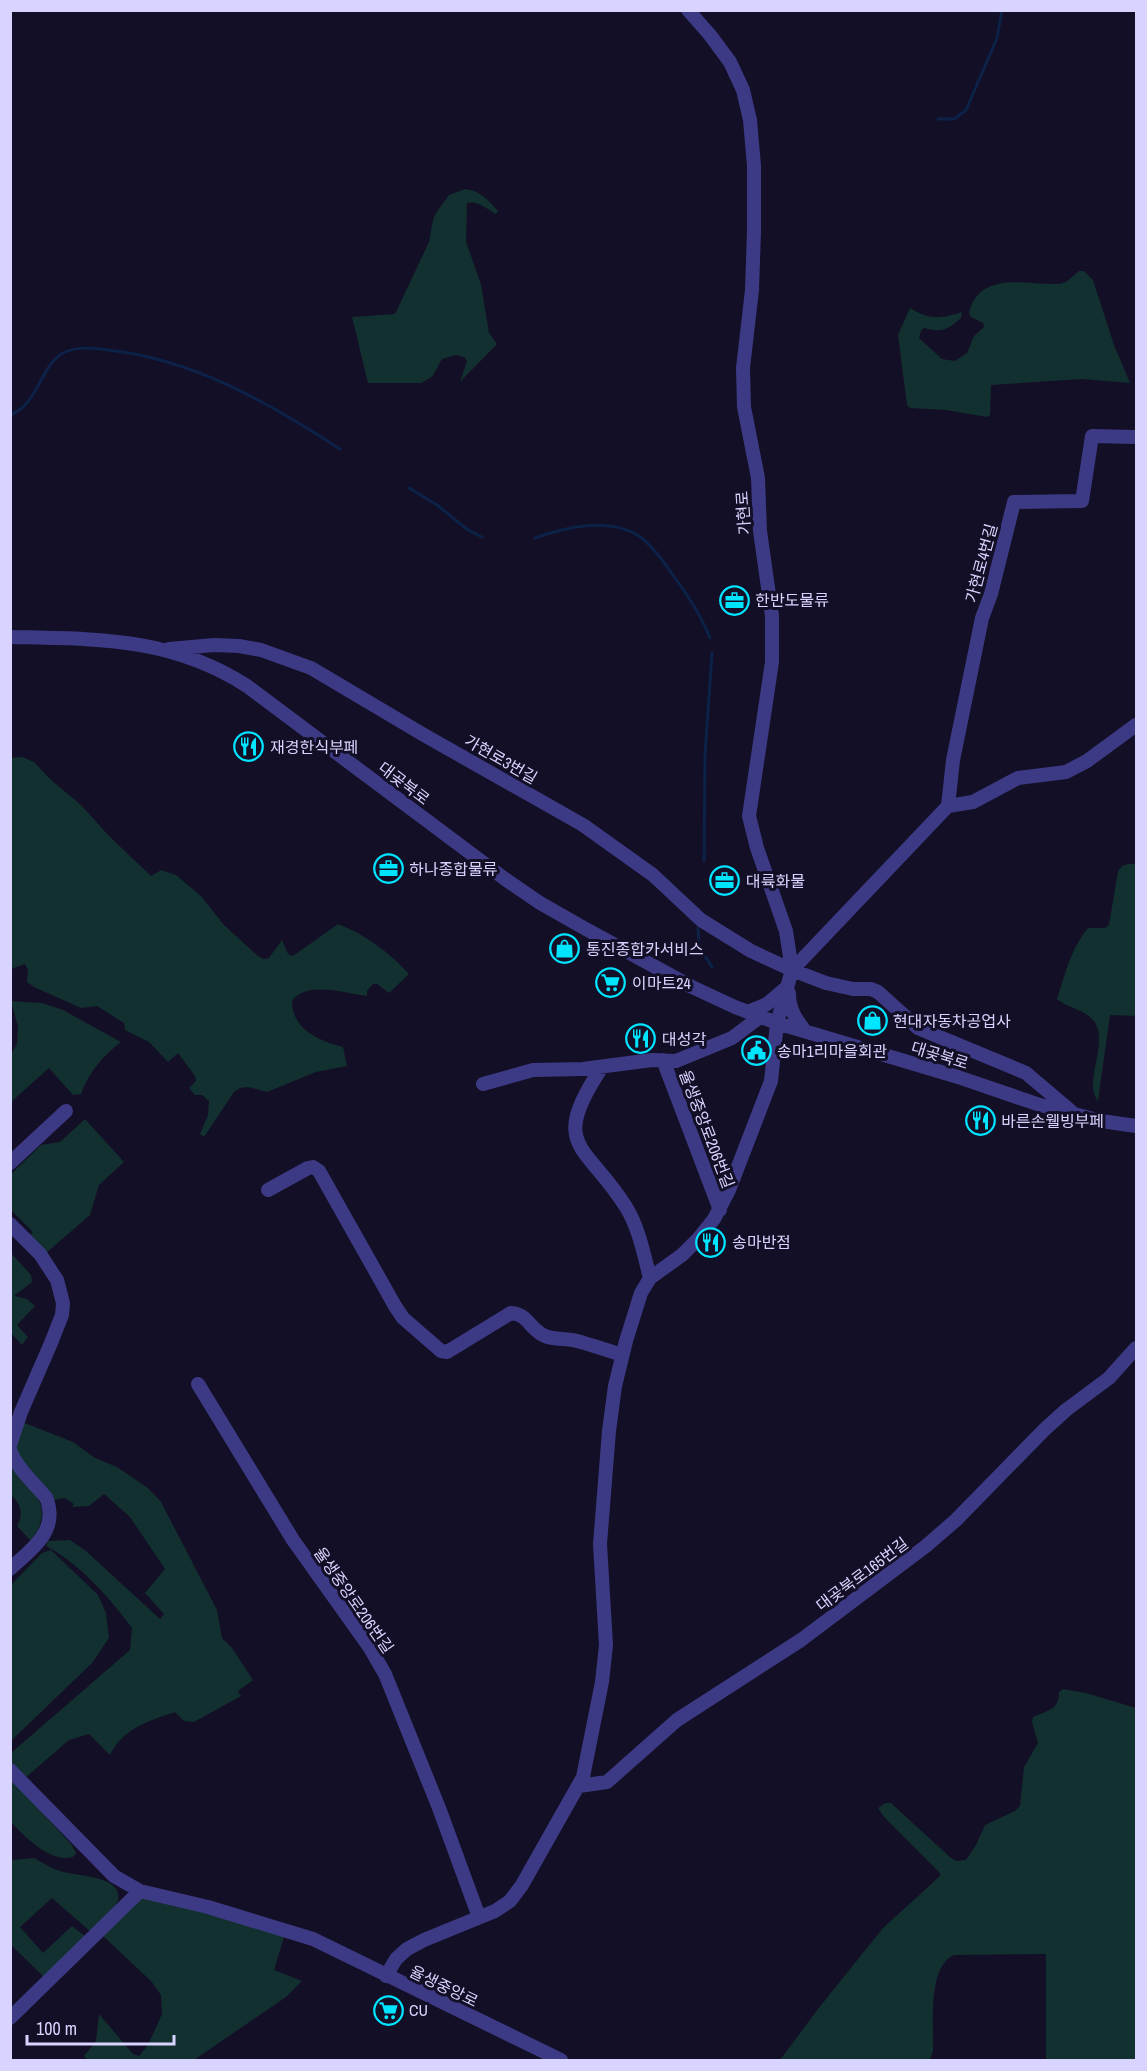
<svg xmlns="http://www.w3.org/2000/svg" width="1147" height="2071" viewBox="0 0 1147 2071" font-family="'Archivo Narrow','Noto Sans KR',sans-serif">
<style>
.green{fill:#12302f}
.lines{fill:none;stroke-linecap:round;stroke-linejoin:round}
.stream{stroke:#0c2248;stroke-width:3}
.minor{stroke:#3d3a85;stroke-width:14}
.labels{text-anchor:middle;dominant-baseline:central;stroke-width:6;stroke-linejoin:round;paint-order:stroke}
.street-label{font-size:16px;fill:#d9d4ff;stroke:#130f26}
.poi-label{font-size:16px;fill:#d9d4ff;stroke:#130f26;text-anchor:start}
</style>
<rect width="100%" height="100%" fill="#130f26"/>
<!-- green -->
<path class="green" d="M465,189C481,191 487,199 498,211L496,214C487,209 477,200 467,203L466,242L481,284L489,333L497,344L460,382L467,361L464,357L456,355L442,359L432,377L421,383H368L352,317L395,314L429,242L433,220L436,213L449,195Z
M1079,271H1084L1093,280L1114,345L1130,383L1082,379L991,385L990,415L987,417L946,410L910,408L907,405L898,335L910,308C930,320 940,319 962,312L961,318C947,330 943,333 924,328L921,331L919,338L942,359L955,361L967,353L974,336L984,327L983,323L971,317L969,313C979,270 1027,285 1059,284L1066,282Z
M22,757L34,762L51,780L81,805L109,836L151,876L161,870L176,875L201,896L224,925L258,956L264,959L269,958L282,940L288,954L293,956L338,924C365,934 390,953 409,974L389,993L377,984H373L367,991V996C347,994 307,980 292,1001C292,1030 320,1041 343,1047L347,1066L316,1072L267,1092L248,1087L240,1088L234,1092L204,1137L200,1134L208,1115L209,1101L202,1095H195L189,1088L196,1081L195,1076L178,1053L168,1062L149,1042L125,1030L124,1023L97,1006L81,1008L34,987L27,982L28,970L25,964L11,969V758Z
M1128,864H1136V1016L1110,1015L1098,1101C1082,1081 1111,1041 1093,1020C1084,1009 1067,1008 1057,999C1065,975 1071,948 1088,928H1105L1109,925L1118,871L1122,866Z
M11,1001L42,1003L63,1010L121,1042C103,1056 89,1072 81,1094L73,1095L49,1068L11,1102V1054L17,1044L18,1027Z
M85,1119L124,1162L99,1185L90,1215L46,1253L29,1237L33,1232L11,1210V1174L41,1145L60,1142Z
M11,1253L31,1275L32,1282L14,1296L27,1299L35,1306L17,1325L28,1337L22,1345L11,1333Z
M22,1422L73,1442L95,1458L117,1467L148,1488L161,1502L217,1610L222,1638L232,1648L253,1680L238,1691L241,1696L194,1722L184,1721L175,1712C149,1721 123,1728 110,1755L89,1734L69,1740L25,1778L11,1762V1753L130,1650L132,1628C109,1597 80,1564 46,1546L48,1541L70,1540L86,1551L160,1619L164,1614L145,1593L165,1569L130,1517L104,1494L89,1506L72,1507L74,1504L65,1498L54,1500L12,1448Z
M10,1464C33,1489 56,1507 31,1541L17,1526C24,1514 21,1504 11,1495Z
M51,1550L98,1595L106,1613L109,1638L92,1663L12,1740L10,1738L11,1585L42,1553Z
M1063,1689L1086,1693L1136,1708V2060H1046V1954L954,1955C927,1967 934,2025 933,2051L930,2060H780L818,2009L883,1928L940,1876V1873L884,1817L878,1808L885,1803H891L951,1858L956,1861L966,1860L976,1845L985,1825L1015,1811L1020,1806L1024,1767L1038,1743L1032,1722L1033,1717C1048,1710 1059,1710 1059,1692Z
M10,1778L72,1845L76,1853L73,1857C50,1863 25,1837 11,1822Z
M34,1858C43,1863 51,1868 60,1871C73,1876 124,1875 118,1900C116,1909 99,1926 92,1933L52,1898L20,1927L43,1953L72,1926L87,1938L44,1977L11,1945V1860Z
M144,1896L162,1899L284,1937L274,1970L302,1981L286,1997L194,2060H87L84,2056L96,2041L99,2014L133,2054L139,2056L148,2045L162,2014L161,1995L151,1981L103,1936Z"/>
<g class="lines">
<!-- stream -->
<path class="stream" d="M938,119H954L966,110L997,38L1002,10
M10,415C38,405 40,366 63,353C76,346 94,348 108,350C193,359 269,403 340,449
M409,488L437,505L468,530L482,537
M535,538C565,527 610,517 639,536C653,546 665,564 675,578C689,597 701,615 710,638
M704,861L705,755L712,653
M698,928L699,947L712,967"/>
<!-- minor -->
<path class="minor" d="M10,637C97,639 171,637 247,686L505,879L540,903L584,928L692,987L735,1007L777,1023L958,1077L1040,1105L1101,1121L1136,1126
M169,649L214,645L239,646L261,650L311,668L424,735L583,825L653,875L701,920L751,951L792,970L826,983L853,989H871L878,992L918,1028L1026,1073L1072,1112
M948,806L953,760L982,618L991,594L1014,502L1082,501L1092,436L1136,437
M792,970L948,806L973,802L1018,778L1066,772L1087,761L1136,725
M789,993C789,1009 795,1018 805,1031
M748,1012L767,1004L787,987
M663,1060L720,1210
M602,1067C548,1148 586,1143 626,1207C639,1228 644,1255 650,1278
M483,1084L533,1070L583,1069L652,1060L676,1061L732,1038L760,1017
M10,1163L66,1111
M268,1190L308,1168L313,1167L319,1171L395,1306L403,1318L441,1351L447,1352L511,1313C528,1314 530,1330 545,1336C554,1340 567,1338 577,1341C592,1345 607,1350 622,1355
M10,1224L40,1254L57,1280L63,1303L62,1315L51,1343L21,1412L10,1445
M198,1384L293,1540L370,1648L385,1674L439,1808L479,1917
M10,1450C17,1468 32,1481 44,1495C48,1499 48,1503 49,1508C54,1535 28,1552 10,1569
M10,1770L114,1876L140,1891L208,1907L313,1939L561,2060
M579,1786L607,1782L677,1720L801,1640L926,1546L956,1520L1044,1430L1066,1410L1109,1378L1136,1348
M386,1976L396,1959L407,1949L424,1940L495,1911L510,1901L522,1885L583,1777L602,1682L606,1645L600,1544L609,1431L615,1386L626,1341L641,1293L650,1278L682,1255L698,1239L714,1219L729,1190L771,1081L777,1023L792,970L786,931L757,848L749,816L772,662V616L760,531L758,478L744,407L743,368L752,290L754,231V166L750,120L743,90L730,62L710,35L688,10
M10,2018L140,1891"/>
</g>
<!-- icons -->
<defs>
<symbol id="office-ring" viewBox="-11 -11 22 22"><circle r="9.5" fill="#130f26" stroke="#00e5ff" stroke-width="1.5"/><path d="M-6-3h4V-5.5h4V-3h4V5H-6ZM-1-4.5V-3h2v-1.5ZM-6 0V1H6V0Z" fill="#00e5ff"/></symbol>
<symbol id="restaurant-ring" viewBox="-11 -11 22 22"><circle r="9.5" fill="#130f26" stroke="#00e5ff" stroke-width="1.5"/><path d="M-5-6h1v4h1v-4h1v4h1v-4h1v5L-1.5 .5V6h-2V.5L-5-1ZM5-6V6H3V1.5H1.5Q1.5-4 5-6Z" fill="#00e5ff"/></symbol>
<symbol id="shop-ring" viewBox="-11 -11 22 22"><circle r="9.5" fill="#130f26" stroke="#00e5ff" stroke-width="1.5"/><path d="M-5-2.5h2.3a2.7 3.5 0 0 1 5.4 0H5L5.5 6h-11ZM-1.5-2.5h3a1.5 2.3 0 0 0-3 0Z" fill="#00e5ff"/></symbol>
<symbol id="supermarket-ring" viewBox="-11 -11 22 22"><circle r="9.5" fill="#130f26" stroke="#00e5ff" stroke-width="1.5"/><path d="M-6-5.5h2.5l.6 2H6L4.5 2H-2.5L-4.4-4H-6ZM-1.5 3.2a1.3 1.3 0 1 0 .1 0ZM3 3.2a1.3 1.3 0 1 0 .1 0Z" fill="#00e5ff"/></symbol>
<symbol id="civic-ring" viewBox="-11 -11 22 22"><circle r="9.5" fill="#130f26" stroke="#00e5ff" stroke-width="1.5"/><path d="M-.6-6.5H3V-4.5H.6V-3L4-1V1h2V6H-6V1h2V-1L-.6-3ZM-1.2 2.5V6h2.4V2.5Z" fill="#00e5ff"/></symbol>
</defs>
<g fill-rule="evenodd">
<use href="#office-ring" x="718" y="584" width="33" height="33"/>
<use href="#restaurant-ring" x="232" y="730" width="33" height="33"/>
<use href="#office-ring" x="372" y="852" width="33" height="33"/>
<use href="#office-ring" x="708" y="864" width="33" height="33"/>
<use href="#shop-ring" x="548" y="932" width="33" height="33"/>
<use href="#supermarket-ring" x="594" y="966" width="33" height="33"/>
<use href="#shop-ring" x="856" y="1004" width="33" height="33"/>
<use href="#restaurant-ring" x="624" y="1022" width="33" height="33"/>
<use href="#civic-ring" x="740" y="1034" width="33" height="33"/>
<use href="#restaurant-ring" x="964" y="1104" width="33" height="33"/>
<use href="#restaurant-ring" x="694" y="1226" width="33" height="33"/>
<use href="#supermarket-ring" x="372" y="1994" width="33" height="33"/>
</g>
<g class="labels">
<!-- street labels -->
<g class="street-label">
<text transform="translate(743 513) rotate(-94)">가현로</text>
<text transform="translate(981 563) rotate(-75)">가현로4번길</text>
<text transform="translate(501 759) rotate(30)">가현로3번길</text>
<text transform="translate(404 783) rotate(37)">대곶북로</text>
<text transform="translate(940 1055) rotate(17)">대곶북로</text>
<text transform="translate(707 1129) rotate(69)">율생중앙로206번길</text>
<text transform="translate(862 1574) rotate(-37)">대곶북로165번길</text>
<text transform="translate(354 1600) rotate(55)">율생중앙로206번길</text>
<text transform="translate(444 1986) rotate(26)">율생중앙로</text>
</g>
<!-- poi labels -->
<g class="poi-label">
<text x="755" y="600">한반도물류</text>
<text x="270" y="747">재경한식부페</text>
<text x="409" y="869">하나종합물류</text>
<text x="746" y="881">대륙화물</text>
<text x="586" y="949">통진종합카서비스</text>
<text x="632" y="983">이마트24</text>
<text x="893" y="1021">현대자동차공업사</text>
<text x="662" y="1039">대성각</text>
<text x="777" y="1051">송마1리마을회관</text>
<text x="1001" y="1121">바른손웰빙부페</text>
<text x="732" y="1242">송마반점</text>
<text x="409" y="2010">CU</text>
</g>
</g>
<!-- border -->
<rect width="1147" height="2071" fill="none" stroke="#d9d4ff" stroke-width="24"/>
<!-- scale -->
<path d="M27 2035v9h147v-9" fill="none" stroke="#d9d4ff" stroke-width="3"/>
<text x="36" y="2035" font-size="18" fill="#d9d4ff" stroke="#130f26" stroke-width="4.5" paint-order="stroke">100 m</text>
</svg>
